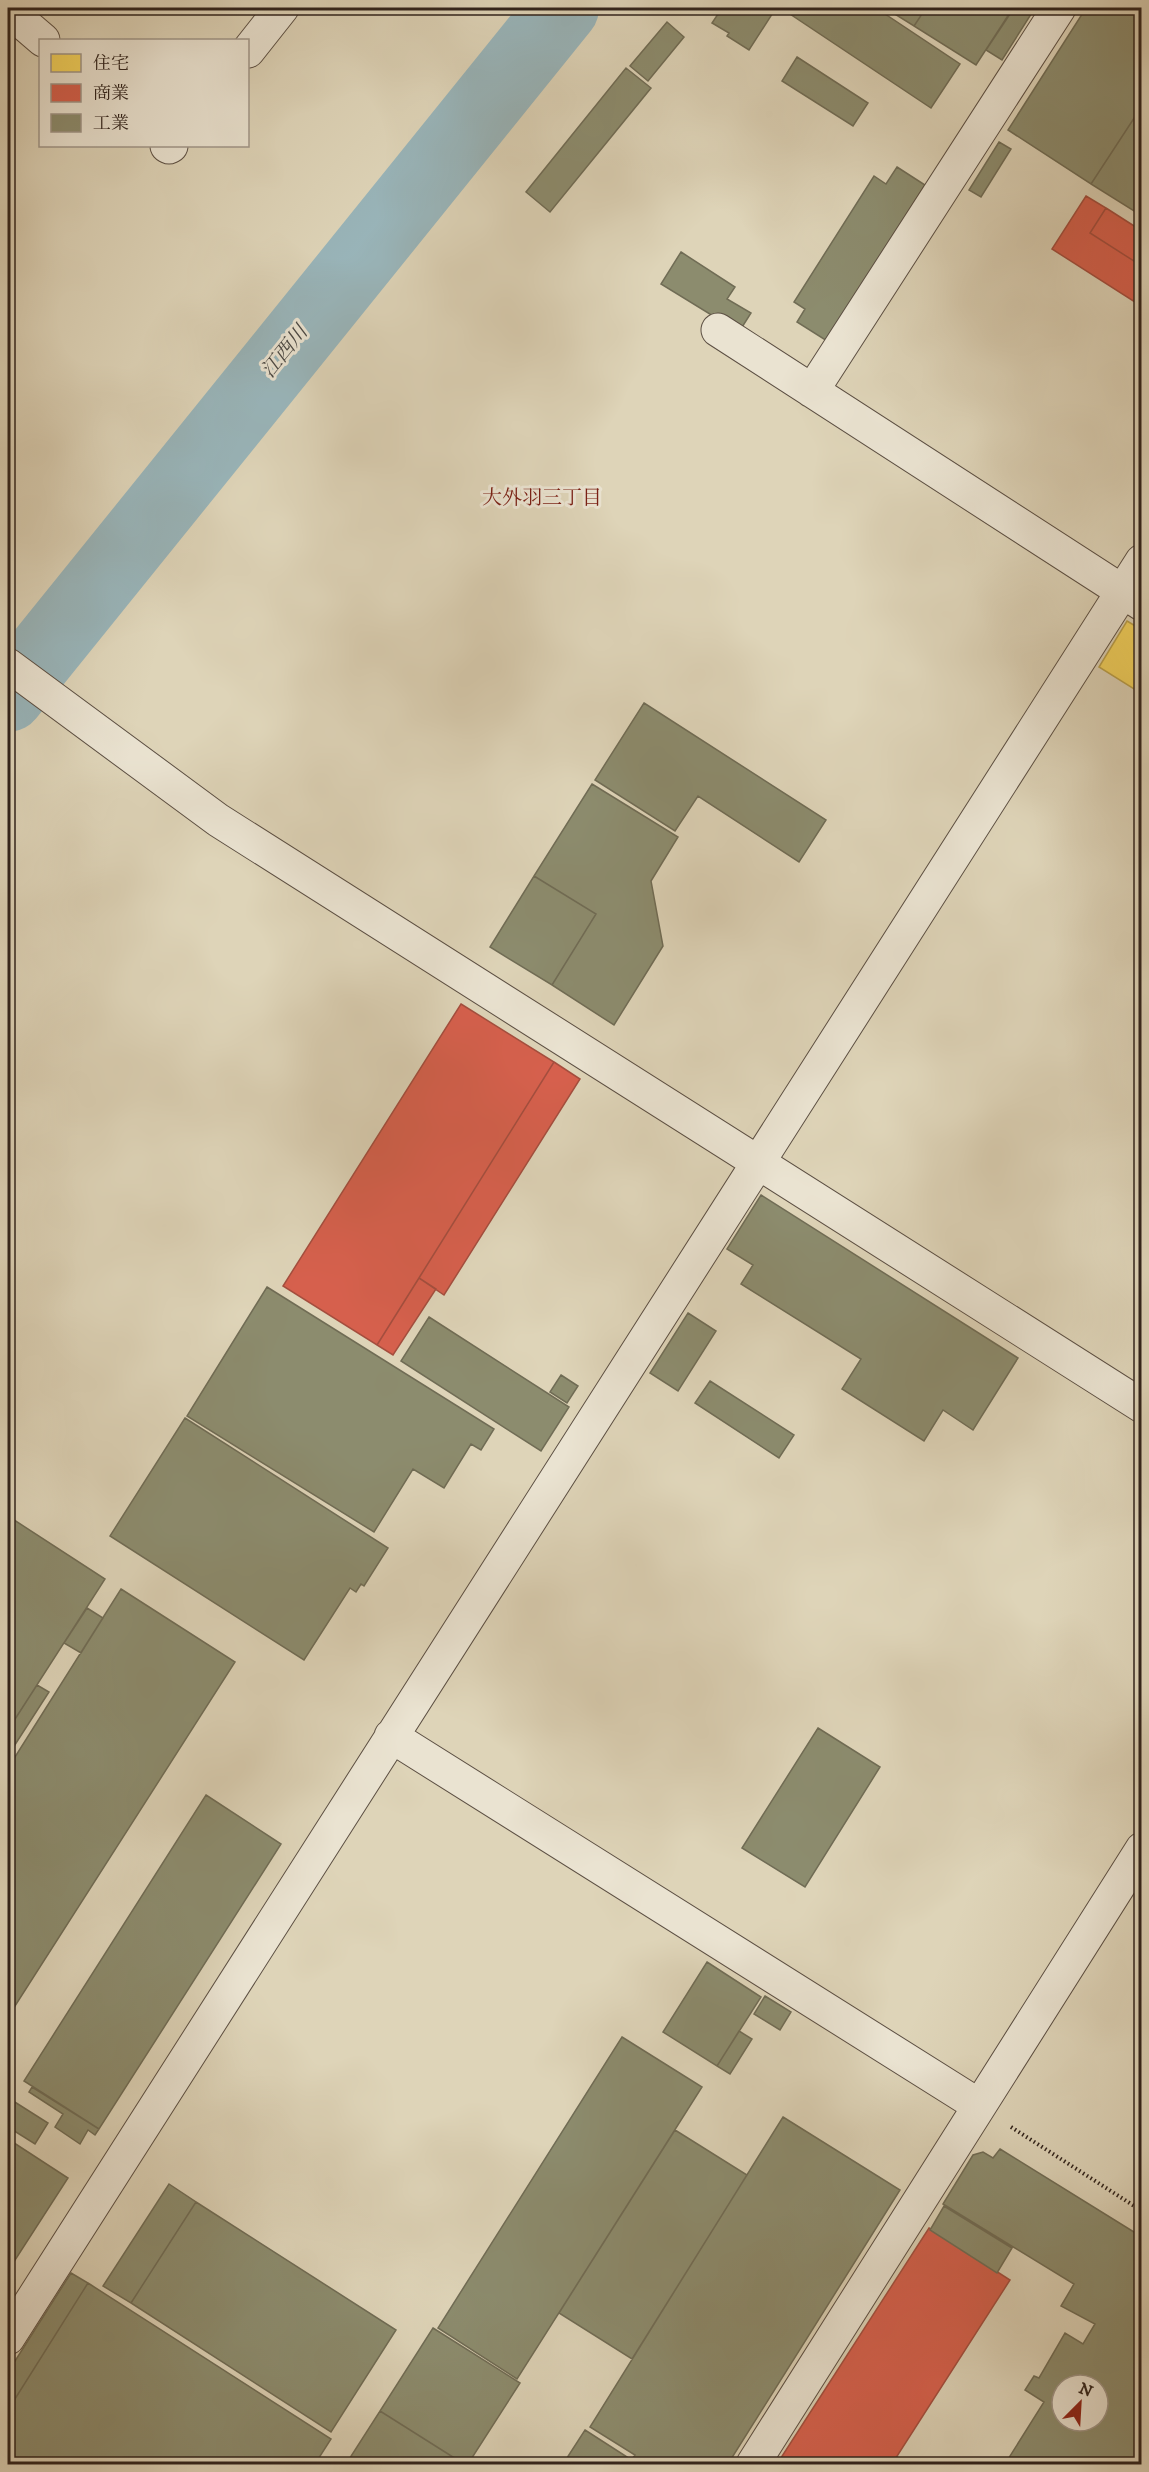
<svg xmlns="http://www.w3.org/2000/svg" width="1149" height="2472" viewBox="0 0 1149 2472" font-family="'IM FELL DW Pica','Noto Serif JP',serif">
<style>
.homes{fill:#f6d55c;stroke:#bba049;stroke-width:1.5}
.shops{fill:#d6604d;stroke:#a44e3e;stroke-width:1.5}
.industry{fill:#8c8c6e;stroke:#706c55;stroke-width:1.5;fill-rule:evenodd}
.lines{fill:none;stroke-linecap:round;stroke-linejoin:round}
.river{stroke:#99b5ba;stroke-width:72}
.minor-casing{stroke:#5c4f43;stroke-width:35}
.path{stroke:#30231c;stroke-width:4;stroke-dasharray:1.5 3;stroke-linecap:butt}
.minor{stroke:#eae3d1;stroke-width:33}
.labels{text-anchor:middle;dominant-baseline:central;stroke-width:6;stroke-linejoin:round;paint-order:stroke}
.water-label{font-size:20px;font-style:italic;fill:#4a4844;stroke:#eae3d1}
.neighbourhood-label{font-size:20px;fill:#7a1f14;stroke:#eae3d1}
</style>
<rect width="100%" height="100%" fill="#ded4b8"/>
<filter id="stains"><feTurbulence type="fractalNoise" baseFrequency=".00333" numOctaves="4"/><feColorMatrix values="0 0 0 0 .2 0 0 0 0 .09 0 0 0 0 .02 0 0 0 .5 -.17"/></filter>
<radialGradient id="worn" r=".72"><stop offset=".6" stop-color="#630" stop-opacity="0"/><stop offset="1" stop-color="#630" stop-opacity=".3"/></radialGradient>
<!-- homes -->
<path class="homes" d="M1127,621L1142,630V694L1099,667Z"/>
<!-- shops -->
<path class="shops" d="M1086,196L1106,208L1090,233L1137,263L1142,256V298L1138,304L1052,249Z
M1106,208L1142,231V256L1137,263L1090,233Z
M461,1004L554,1062L377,1345L283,1286Z
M554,1062L580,1079L444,1295L419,1278Z
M419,1278L436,1289L393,1355L377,1345Z
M929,2228L1010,2280L892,2464H777Z"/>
<!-- industry -->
<path class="industry" d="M722,8H776L749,50L727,36L729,33L712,23Z
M781,8H876L960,64L931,108Z
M885,8H926L914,26Z
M926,8H1013L976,65L914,26Z
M1014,8H1035L1002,60L986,50Z
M1086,8H1142V106L1091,184L1008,130Z
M667,22L684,37L648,81L630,66Z
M797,57L868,103L853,126L782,81Z
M626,68L651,88L550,212L526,192Z
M1142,106V216L1091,184Z
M999,142L1011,149L981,197L969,190Z
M897,167L925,185L827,341L797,322L805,309L794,302L874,176L886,184Z
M681,252L735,287L727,299L751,313L739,332L661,284Z
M644,703L826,820L799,862L698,796L675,831L595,780Z
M592,784L678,837L651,881L663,946L614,1025L552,985L596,914L534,876Z
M534,876L596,914L552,985L490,947Z
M761,1195L1018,1358L973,1430L943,1410L924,1441L842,1389L861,1359L741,1284L753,1265L727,1249Z
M267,1287L494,1429L481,1450L471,1444L444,1488L413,1469L374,1532L187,1416Z
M688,1313L716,1331L678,1391L650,1373Z
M429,1317L569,1407L541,1451L401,1361Z
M561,1375L578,1386L567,1403L550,1392Z
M710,1381L794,1435L779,1458L695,1403Z
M185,1418L388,1548L364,1586L361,1584L356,1592L350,1588L304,1660L110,1536Z
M8,1516L105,1579L8,1730Z
M121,1589L235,1662L8,2017V1768Z
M87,1608L103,1618L81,1653L64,1643Z
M37,1685L49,1692L9,1754L8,1730Z
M818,1728L880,1767L805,1887L742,1848Z
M206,1795L281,1844L99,2129L24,2081Z
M707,1962L761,1997L717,2066L663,2032Z
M765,1996L791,2012L780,2030L754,2014Z
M739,2031L752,2039L730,2074L717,2066Z
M622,2037L702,2087L517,2379L438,2328Z
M32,2087L99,2129L95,2135L88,2130L80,2144L55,2127L63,2114L29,2092Z
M10,2099L48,2123L35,2144L8,2127V2102Z
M783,2117L900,2190L728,2464H640L632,2459L635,2455L590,2427Z
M675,2130L747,2175L632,2359L559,2313Z
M8,2139L68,2178L8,2271Z
M1000,2149L1142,2237V2464H1005L1044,2402L1025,2390L1034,2376L1039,2378L1065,2333L1083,2344L1095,2324L1061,2306L1074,2284L943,2204L973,2155L983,2152L993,2158ZM1062,2385H1098V2421H1062Z
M169,2184L196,2202L131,2303L103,2286Z
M196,2202L396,2330L331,2432L131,2303Z
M944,2206L1012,2248L997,2273L930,2230Z
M71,2273L88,2283L8,2410V2372Z
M88,2283L331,2439L315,2464H8V2410Z
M433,2328L520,2383L468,2464H464L380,2411Z
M380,2411L464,2464H346Z
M585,2430L638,2464H563Z
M897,2457L910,2464H892Z"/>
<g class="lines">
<!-- river -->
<path class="river" d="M8,696L563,8"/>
<defs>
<path id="minor" d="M8,10L43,40
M248,51L282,8
M167,146L169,147L171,146
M718,330L1142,604
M812,391L1059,8
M8,665L218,820L1142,1406
M391,1736L978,2105
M8,2338L1142,561
M753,2464L1142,1849"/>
</defs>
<!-- minor casing -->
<use href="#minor" class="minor-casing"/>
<!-- path -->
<path class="path" d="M1011,2127L1142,2211"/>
<!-- minor -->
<use href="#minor" class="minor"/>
</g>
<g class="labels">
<!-- water labels -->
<g class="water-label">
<text transform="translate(285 352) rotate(-51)">江西川</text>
</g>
<!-- neighbourhood labels -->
<g class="neighbourhood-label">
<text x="542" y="498">大外羽三丁目</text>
</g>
</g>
<!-- margin -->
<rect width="1149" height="2472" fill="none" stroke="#ded4b8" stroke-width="30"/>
<rect x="9" y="9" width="1131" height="2454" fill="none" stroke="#30231c" stroke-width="3"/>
<rect x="15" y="15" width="1119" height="2442" fill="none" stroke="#30231c" stroke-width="1.5"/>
<!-- legend -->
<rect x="39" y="39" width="210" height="108" fill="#eae3d1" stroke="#a09689" stroke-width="1.5"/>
<rect x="51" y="54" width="30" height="18" fill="#f6d55c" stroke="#a09689" stroke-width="1.5"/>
<text x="93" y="69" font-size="18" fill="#30231c">住宅</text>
<rect x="51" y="84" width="30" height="18" fill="#d6604d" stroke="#a09689" stroke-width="1.5"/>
<text x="93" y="99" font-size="18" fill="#30231c">商業</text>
<rect x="51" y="114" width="30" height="18" fill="#8c8c6e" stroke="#a09689" stroke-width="1.5"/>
<text x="93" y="129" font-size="18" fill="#30231c">工業</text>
<!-- north arrow -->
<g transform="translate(1080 2403) rotate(24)"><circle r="28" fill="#eae3d1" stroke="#a09689" stroke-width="1.5"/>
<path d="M0-4.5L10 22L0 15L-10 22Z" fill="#8f2418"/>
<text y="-9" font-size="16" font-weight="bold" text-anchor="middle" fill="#30231c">N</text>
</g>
<rect width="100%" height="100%" filter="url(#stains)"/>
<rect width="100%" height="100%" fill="url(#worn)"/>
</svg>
